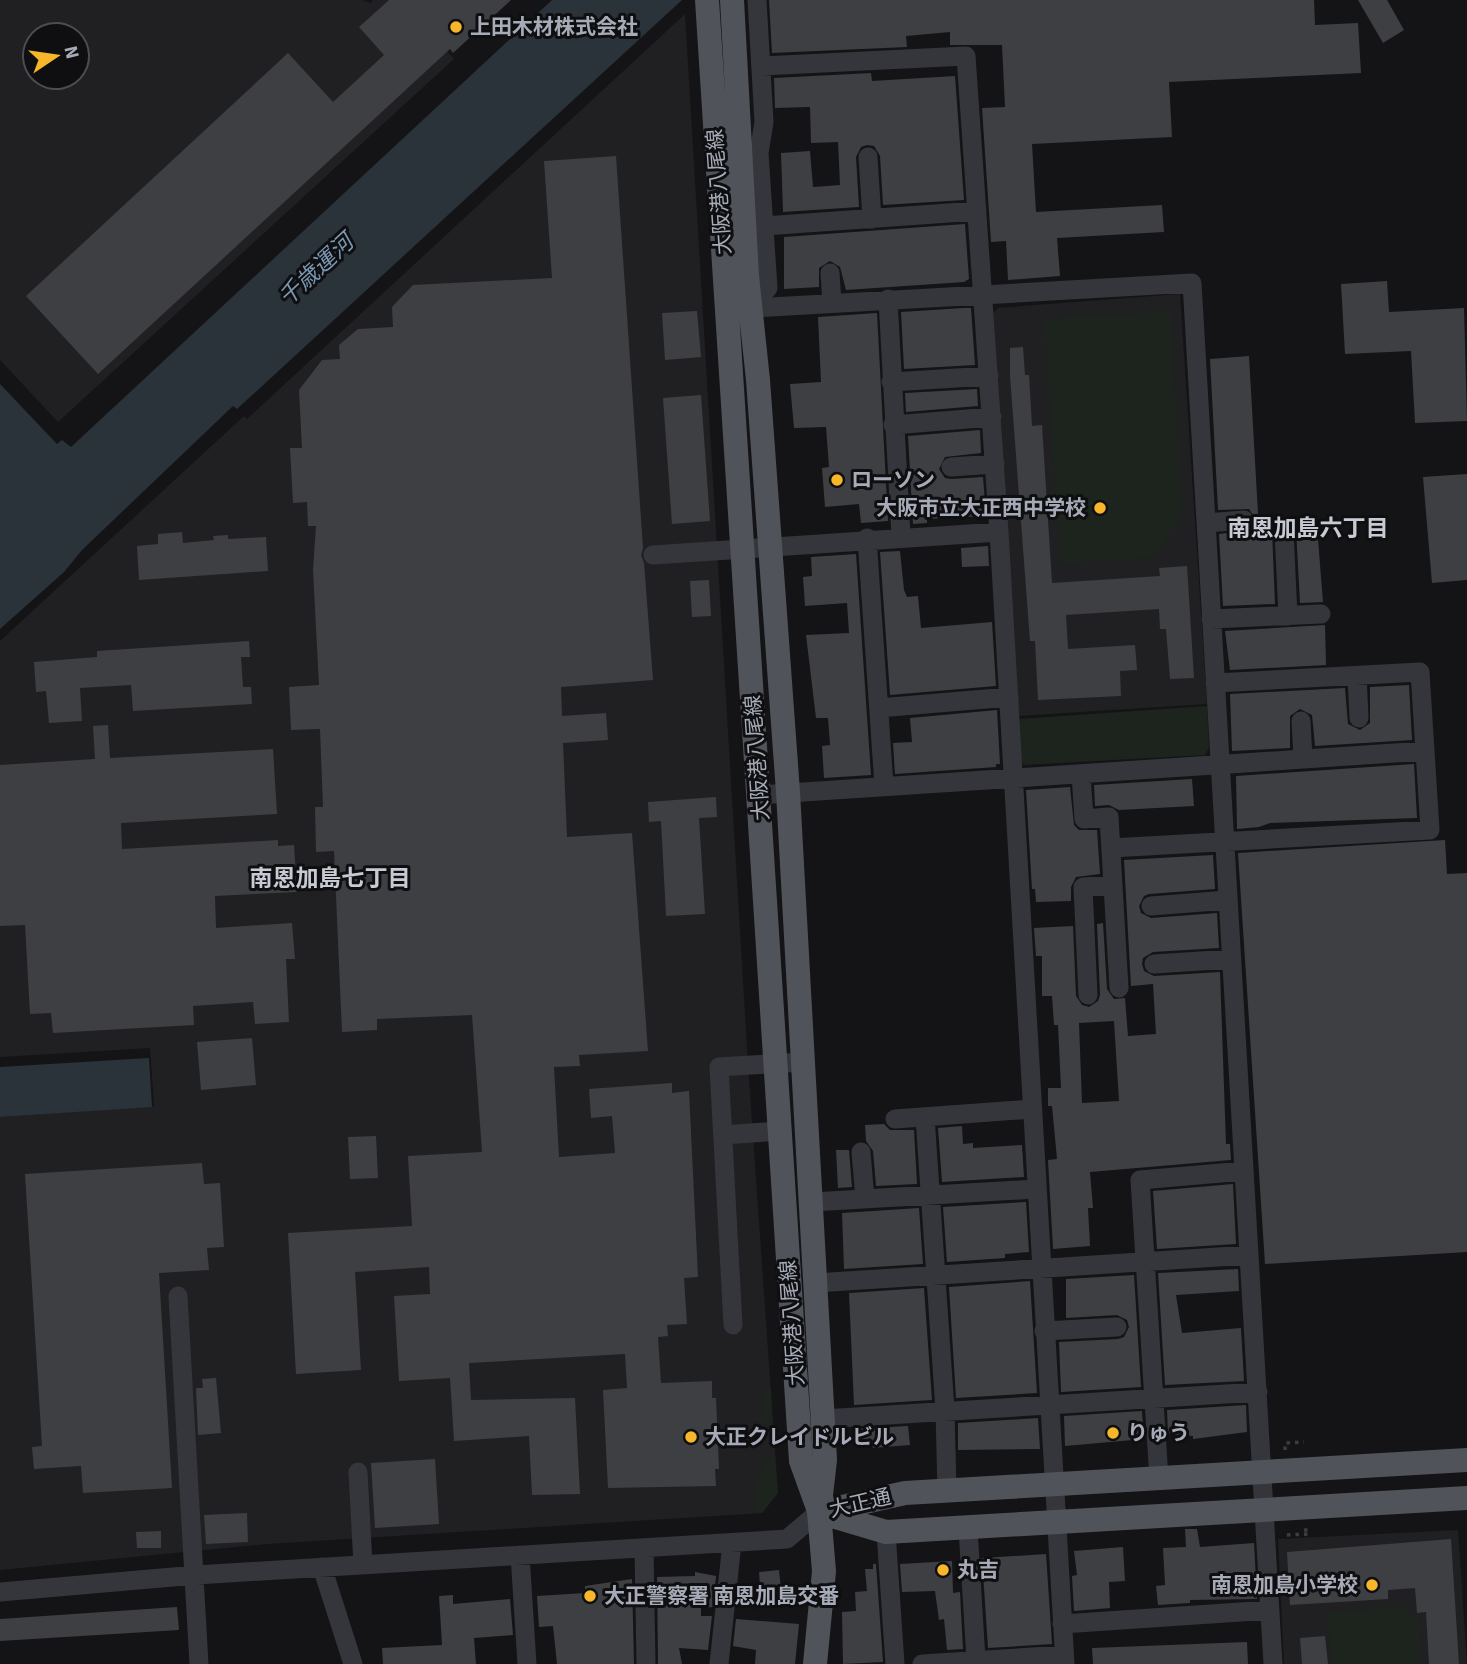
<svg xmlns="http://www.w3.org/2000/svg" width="1467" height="1664" viewBox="0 0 1467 1664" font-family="'Source Sans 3','Noto Sans JP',sans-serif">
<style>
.built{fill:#202023;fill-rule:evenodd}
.green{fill:#1c241d}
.water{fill:#2a333a}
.building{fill:#3e3f43;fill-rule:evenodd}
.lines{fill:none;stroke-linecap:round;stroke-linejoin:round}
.path{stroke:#3b3d42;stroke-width:3.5;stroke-dasharray:3.5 5;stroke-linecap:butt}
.minor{stroke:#35363b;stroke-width:19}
.major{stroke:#51535a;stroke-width:24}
.poi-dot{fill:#f8b62b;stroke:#0f0f11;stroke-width:2.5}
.labels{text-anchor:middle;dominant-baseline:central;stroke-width:6;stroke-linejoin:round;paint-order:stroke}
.poi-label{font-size:21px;font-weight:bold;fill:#a6abb7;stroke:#0f0f11;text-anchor:start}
.street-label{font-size:21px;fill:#a6abb7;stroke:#0f0f11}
.water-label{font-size:23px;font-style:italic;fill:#7b98b3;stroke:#0f0f11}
.neighbourhood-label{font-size:23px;font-weight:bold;fill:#c7cad3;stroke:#0f0f11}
</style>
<rect width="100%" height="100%" fill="#141416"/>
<!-- built -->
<path class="built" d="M0,0H362L370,3L373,0H402L454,59L58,422L0,360ZM35,35H77V77H35Z
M685,14L748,1065L778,1493L762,1513L267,1544L0,1570V1117L154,1106L150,1048L0,1057V641L244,416L247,419Z
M1180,294L1207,704L1018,716L993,313L998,308Z
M1458,1530L1467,1664H1284L1278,1539Z"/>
<!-- green -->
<path class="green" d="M1170,311L1183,518L1151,558L1060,564L1044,319Z
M1207,706L1209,748L1205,755L1024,765L1020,760L1018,719Z
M771,1389L772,1419H763L762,1390Z
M775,1459L778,1493L762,1513H754V1486L766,1460Z
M1408,1607V1615L1418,1614L1420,1664H1331L1328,1611Z"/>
<!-- water -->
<path class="water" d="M552,0H682L237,409L233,406L82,550L64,572L0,629V384L57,444L62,440L71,447Z
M149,1058L152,1107L0,1117V1067Z"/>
<!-- building -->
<path class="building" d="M389,0H511L453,53L450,49L98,374L26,296L288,53L333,102L384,55L359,27Z
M769,0H1314L1315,25L1358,23L1361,73L1169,82L1172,137L1032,144L1036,212L1162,205L1164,232L1057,238L1060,276L1008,280L1006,241L991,242L982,108L1005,107L1002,45H950V32L906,36L907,47L772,53Z
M1358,0H1387L1404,30L1383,43Z
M871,73L872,81L955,76L964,200L883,205L880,156L874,146L867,145L861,147L856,157L859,207L783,212L781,153L810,151L813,187L840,185L838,142L811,143L810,107L775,108L774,78Z
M616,156L643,548L641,555L644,563L653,680L561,687L562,716L606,713L608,740L563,743L567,837L632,833L648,1051L579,1055L580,1066L554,1067L559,1157L615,1153L612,1116L591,1118L589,1089L672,1083V1093L689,1091L698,1277L684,1278L687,1324L667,1325L668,1336L658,1337L661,1383L712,1381V1398H716L719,1469H715L716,1486L608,1488L603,1390L627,1388L625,1354L469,1363L471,1400L575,1398L580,1494L532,1495L529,1436L454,1441L450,1378L399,1381L394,1296L430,1294L429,1267L355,1272L361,1370L296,1374L288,1233L412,1226L408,1156L482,1152L472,1015L377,1019V1030L342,1032L334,851L316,852L315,807H323L320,729L291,730L289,687L319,685L313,570L316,526H308L307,502L293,503L290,448H302L299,390L322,360L340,359L339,345L358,329L393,327L392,307L413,285L552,278L544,161Z
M965,224L969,279L964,282L846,290L840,267L830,261L819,268V287L784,289V237Z
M1387,281L1389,312L1464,308L1467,421L1415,423L1411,351L1345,354L1341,284Z
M964,308H971L975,365L904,369L901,312Z
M697,311L701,357L665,360L662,313Z
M877,313L888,521L861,523L859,504L825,507L822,468L829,467L826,427L794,428L790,384L821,382L818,317Z
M1023,347L1025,375H1029L1032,426L1042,425L1052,583L1160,576L1159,568L1187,566L1194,678L1170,679L1166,629H1160L1159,609L1066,615L1068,649L1135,645L1137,670L1120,671L1121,696L1038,700L1035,641H1030L1010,376V348Z
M1249,356L1259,531H1272L1275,604L1223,606L1219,534L1250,530L1256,520L1249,509L1218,510L1210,359Z
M977,389L978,406L906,412L905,393Z
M701,395L710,521L672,524L663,398Z
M980,430L981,453L945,457L939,469L945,478L951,479L983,477L986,516L927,519V523L913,524L908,436Z
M1467,474V580L1432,583L1423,477Z
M1317,527L1323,602L1300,603L1296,529Z
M182,532L183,543L214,540L213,536L228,535V539L266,537L268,571L139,580L137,546L158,544V534Z
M988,546L989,566L962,567L961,548Z
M900,551L904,590L907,597L918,596L921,628L992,622L996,686L890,695L880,552Z
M856,554L871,775L824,778L822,746L830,745L828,718H816L806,635L849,633L847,603L805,606L803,577L812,576L811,557Z
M709,580L711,616L692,617L690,581Z
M1325,625L1326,665L1230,670L1225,631Z
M249,641L250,657H241L243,687H251L252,704L133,711L131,685L80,688L82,721L49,723L46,691L36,692L34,662L97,657V651Z
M1409,685L1412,740L1315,746L1312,715L1300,709L1290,716V748L1232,751L1230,694L1345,688L1348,724L1360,730L1370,723V687Z
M997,710L1000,764H996V767L895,774L893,743L912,742L910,718Z
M108,725L110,758L273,749L277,814L121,823L122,849L278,840V846L294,845L297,892L215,896L216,928L292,923L295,959H286L289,1022L255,1024L253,1002L193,1006L194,1025L53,1033L51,1013L30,1014L25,925L0,926V765L95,759L93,726Z
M1414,764L1417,818L1270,823L1259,827L1237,829L1236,776Z
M1192,779L1194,806L1119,810L1109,805L1095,806L1094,785Z
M1070,787L1074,825L1079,830H1097L1100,874L1076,877L1071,887V901L1036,902L1035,889H1032L1026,790Z
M716,797L717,817L699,818L705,914L666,916L661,821L649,822L648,802Z
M1445,840L1447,874L1467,873V1252L1265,1264L1238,853Z
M1213,855L1215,889L1149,894L1144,896L1139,906L1141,913L1151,918L1217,913L1219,948L1153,952L1143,958L1142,964L1144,971L1154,976L1220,972L1226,1144H1230L1231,1160L1090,1172L1093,1208H1088L1090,1246L1053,1249L1048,1160L1057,1159L1052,1106H1048V1088H1061L1058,1025H1054L1052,996H1042V956H1036L1034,928L1073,926L1076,996L1082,1005L1089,1007L1098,1001L1100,995L1097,924L1103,923L1107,989L1114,999L1125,998L1128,1036L1156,1034L1153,984L1131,986L1124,860ZM1114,1021L1119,1101L1082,1103L1079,1023Z
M252,1038L256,1085L201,1090L197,1042Z
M884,1124L890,1130H914L917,1184L876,1186L873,1151L866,1141L865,1125Z
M962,1126L963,1144L973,1143V1148L1022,1145L1024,1177L942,1182L938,1128Z
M376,1136L378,1178L350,1179L348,1137Z
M836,1150H849L852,1187L838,1188Z
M202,1163L204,1184L220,1183L224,1247L207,1248L209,1270L159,1273L172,1488L83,1493L81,1466L34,1469L32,1447L42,1446L25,1174Z
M1233,1184L1236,1244L1157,1249L1153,1191Z
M1026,1202L1029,1252L1005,1254V1258L947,1262L943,1207Z
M919,1208L923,1264L844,1269L842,1213Z
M1238,1269L1239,1291L1176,1295L1182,1333L1241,1328L1244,1381L1165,1385L1158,1273Z
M1134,1275L1141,1387L1061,1392L1059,1342L1118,1339L1124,1337L1129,1327L1127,1320L1117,1315L1066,1318V1279Z
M1030,1281L1037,1393L956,1398L949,1287Z
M924,1288L932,1400L854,1405L849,1293Z
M216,1378L221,1433L198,1435L196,1388H203L202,1379Z
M1246,1405L1247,1432L1193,1439V1436L1168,1434L1167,1410Z
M1142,1411L1144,1439L1065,1446L1064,1416Z
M1038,1418L1040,1449L958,1450V1423Z
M908,1426L910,1445L873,1448L872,1443L856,1444L855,1429Z
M435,1459L439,1524L375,1528L371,1463Z
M247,1513L248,1542L206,1544L204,1515Z
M1185,1529H1197L1200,1547L1254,1543L1257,1599L1190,1600V1603L1158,1605L1156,1586L1165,1585L1163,1548L1186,1547Z
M161,1531V1548H137L136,1532Z
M1451,1539L1459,1664H1429L1426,1612L1417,1613L1415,1588L1388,1590V1599L1290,1605L1287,1552Z
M1123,1547L1125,1581L1109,1582L1110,1608L1074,1611L1072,1576L1077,1575L1074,1551Z
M1046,1554L1052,1644L988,1648L982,1558Z
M952,1561L953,1593L960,1592L963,1649L947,1650L944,1619L939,1620L935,1591L902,1592L900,1564Z
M873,1564H876L883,1662L843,1664L842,1612L856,1611L855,1592L867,1591L865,1569H873Z
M779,1570L782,1599L761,1601L759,1572Z
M695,1572L716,1576L713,1607L701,1608V1616H712L708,1650L679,1648L682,1664H658L657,1577L695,1576Z
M632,1579L634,1664H557L553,1626L539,1627L537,1596L585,1593V1586Z
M453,1595V1604L510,1599L513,1635L474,1638L476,1664H383L382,1648L442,1645L439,1596Z
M177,1607L179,1630L0,1641V1619Z
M736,1619L799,1624L795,1664H755L756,1650L733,1646Z
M1325,1636L1328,1664H1302L1300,1638Z
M1247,1642L1248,1664H1093L1092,1648Z"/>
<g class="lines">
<!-- path -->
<path class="path" d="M1285,1450V1443L1304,1442
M1287,1535L1308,1534V1530H1303"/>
<!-- minor -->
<path class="minor" d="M761,66L966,56L999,532L1065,1664
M868,157L872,219
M764,226L977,211
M830,273L832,303
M888,299L901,536
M750,308L768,288L759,153L764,122L757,0
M736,309L1192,283L1273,1664
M891,382L989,376
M893,425L992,417
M951,467L995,464
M1206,523L1244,520
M1284,531L1288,616
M867,538L884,786
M653,555L999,532
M1211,619L1321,614
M1357,676L1359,718
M879,708L1009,697
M1301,721L1303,758
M1081,774L1084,819L1109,817L1119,988
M759,795L1425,751
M1111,848L1430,830L1420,672L1215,683
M1151,906L1228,900
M1154,964L1231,959
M1088,995L1083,887L1113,885
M925,1117L945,1410L947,1491
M895,1119L1032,1109
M723,1135L780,1131
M861,1152L865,1199
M812,1202L1036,1189
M815,1283L1249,1255
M178,1296L199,1664
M733,1325L719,1067L804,1062
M1044,1331L1117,1327
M823,1419L1258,1392
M358,1472L363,1565
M1159,1479L1140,1180L1244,1171
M968,1528L976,1660
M886,1532L895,1664
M644,1549L646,1664
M520,1555L527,1664
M322,1567L353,1664
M0,1592L196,1575L787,1539L819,1512
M1062,1624L1270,1610
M719,1664L732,1543
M922,1664L1064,1655"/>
<!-- major -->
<path class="major" d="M707,0L801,1461L818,1508
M732,0L747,276L758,380L788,792L825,1460L819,1512L824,1571L815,1664
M819,1512L886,1532L1467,1498
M820,1512L905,1493L1467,1460"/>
</g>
<!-- markers -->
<g class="poi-dot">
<circle cx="456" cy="27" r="7"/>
<circle cx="837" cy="480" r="7"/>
<circle cx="1100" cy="508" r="7"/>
<circle cx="1113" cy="1433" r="7"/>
<circle cx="691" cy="1437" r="7"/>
<circle cx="943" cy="1570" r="7"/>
<circle cx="1372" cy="1585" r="7"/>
<circle cx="590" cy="1596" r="7"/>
</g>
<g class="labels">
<!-- poi labels -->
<g class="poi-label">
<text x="470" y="27">上田木材株式会社</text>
<text x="851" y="480">ローソン</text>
<text x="1086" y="508" text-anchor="end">大阪市立大正西中学校</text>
<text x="1127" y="1433">りゅう</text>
<text x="705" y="1437">大正クレイドルビル</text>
<text x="957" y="1570">丸吉</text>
<text x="1358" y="1585" text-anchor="end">南恩加島小学校</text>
<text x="604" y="1596">大正警察署 南恩加島交番</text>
</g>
<!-- street labels -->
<g class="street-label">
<text transform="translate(719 192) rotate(-94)">大阪港八尾線</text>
<text transform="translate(757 758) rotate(-94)">大阪港八尾線</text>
<text transform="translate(792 1323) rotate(-94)">大阪港八尾線</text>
<text transform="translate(860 1503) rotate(-13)">大正通</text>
</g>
<!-- water labels -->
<g class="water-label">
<text transform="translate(316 270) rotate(-43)">千歳運河</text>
</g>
<!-- neighbourhood labels -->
<g class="neighbourhood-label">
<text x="1308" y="528">南恩加島六丁目</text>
<text x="330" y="878">南恩加島七丁目</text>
</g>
</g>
<!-- north arrow -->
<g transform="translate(56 56) rotate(77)"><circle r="33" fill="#0f0f11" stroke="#4b4d53" stroke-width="2"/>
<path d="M0-5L12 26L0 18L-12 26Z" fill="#f8b62b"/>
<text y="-10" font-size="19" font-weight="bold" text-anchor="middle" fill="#a6abb7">N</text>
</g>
</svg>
